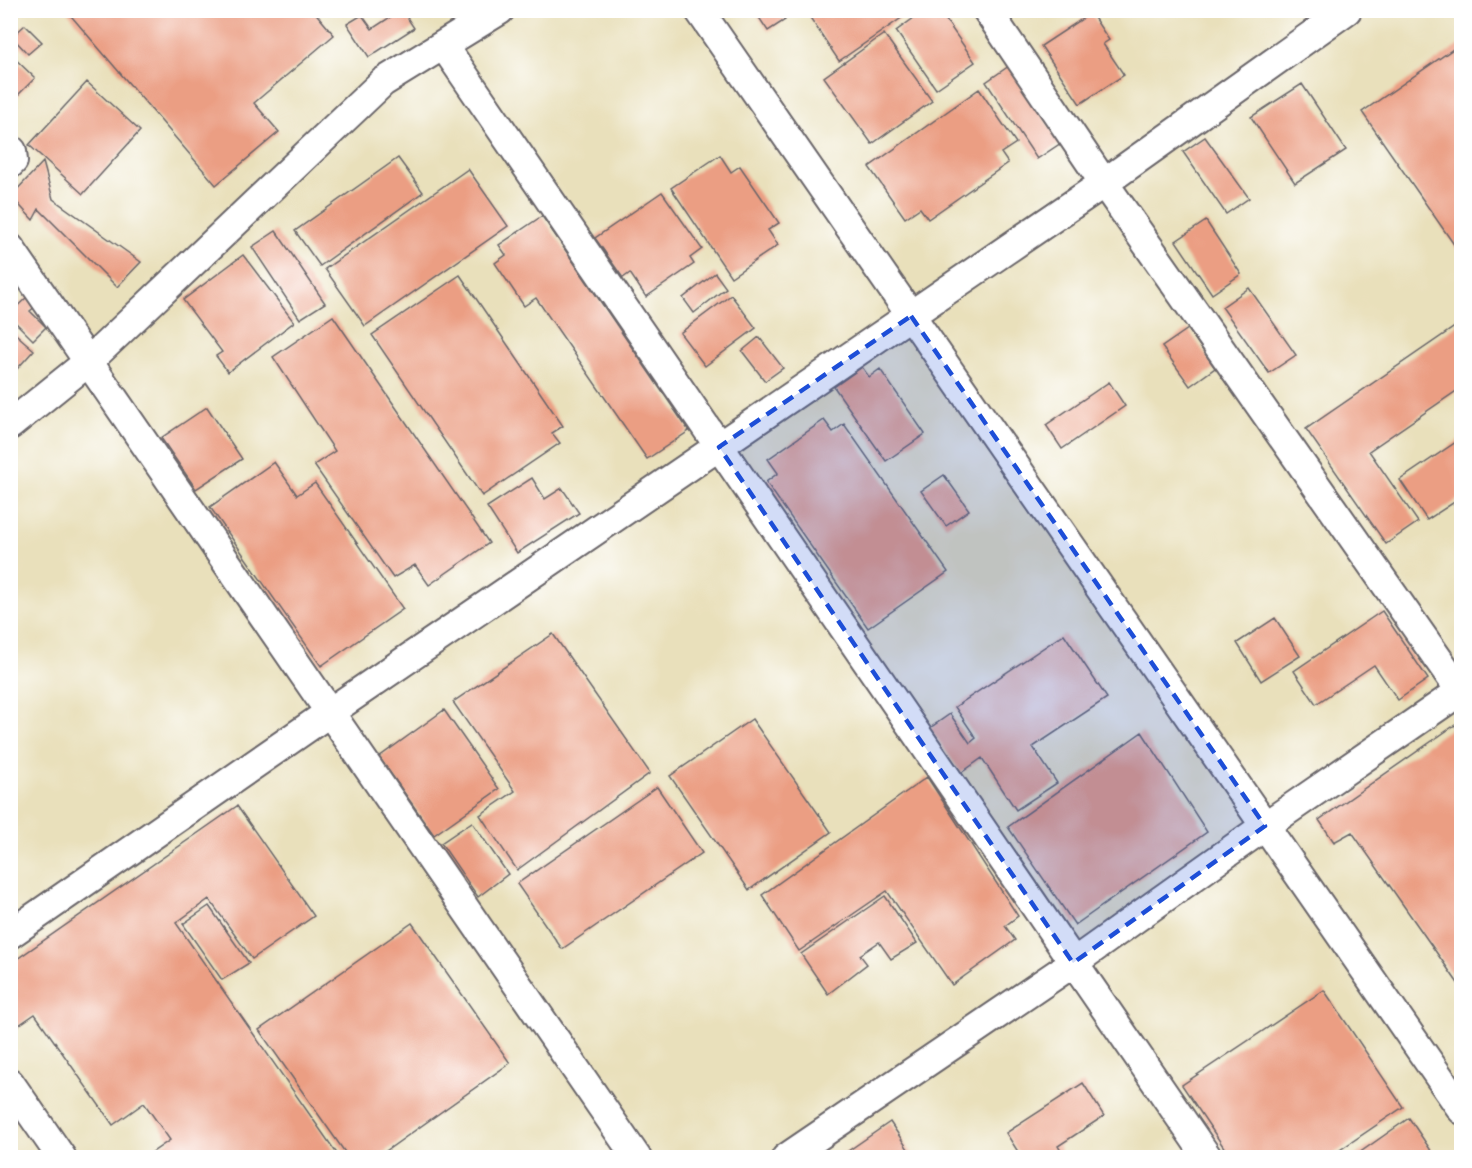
<svg xmlns="http://www.w3.org/2000/svg" width="1472" height="1168" viewBox="0 0 1472 1168" font-family="Dekko,sans-serif">
<style>
.building{fill:#eb9e83}
.lines{fill:none;stroke-linecap:round;stroke-linejoin:round}
.minor-casing{stroke:#686468;stroke-width:32}
.minor{stroke:#fff;stroke-width:28}
.marked{fill:#1d4ed8;fill-opacity:0.2;stroke:#1d4ed8;stroke-width:4.5;stroke-dasharray:12 8;stroke-linejoin:round}
</style>
<rect width="100%" height="100%" fill="#fff"/>
<filter id="ink" filterUnits="userSpaceOnUse"><feTurbulence type="fractalNoise" baseFrequency=".0167" numOctaves="2"/><feDisplacementMap in="SourceGraphic" scale="12" xChannelSelector="R" yChannelSelector="G"/><feConvolveMatrix kernelMatrix="1 2 1 2 8 2 1 2 1" color-interpolation-filters="sRGB"/></filter>
<filter id="wash" filterUnits="userSpaceOnUse"><feTurbulence type="fractalNoise" baseFrequency=".008" numOctaves="4" result="noise"/><feDisplacementMap in="SourceGraphic" scale="24" xChannelSelector="R" yChannelSelector="G"/><feGaussianBlur stdDeviation="1.35" result="paint"/><feColorMatrix in="noise" values="0 0 0 0 0 0 0 0 0 0 0 0 0 0 0 0 0 1.4 0 .05"/><feComposite in="paint" operator="in"/></filter>
<g filter="url(#wash)">
<rect width="100%" height="100%" fill="#e9e0bb"/>
<g id="blocks">
<!-- building -->
<path class="building" d="M66,10H313L334,35L254,103L279,132L216,185Z
M401,10H402L414,28L369,57L347,24L362,15L372,29Z
M754,10H779L785,20L768,31Z
M805,10H913L839,61Z
M925,10H939L975,62L936,89L896,31Z
M1091,13L1109,40L1103,44L1124,75L1080,104L1041,46Z
M25,25L42,42L28,54L12,37Z
M884,34L932,101L872,144L824,77Z
M1462,43V256L1362,112Z
M10,54L35,78L17,96L10,90Z
M1009,66L1061,143L1037,159L986,82Z
M87,82L140,131L83,194L29,145Z
M1302,84L1346,150L1295,183L1251,117Z
M979,89L1016,143L1001,153L1008,163L928,219L920,208L905,218L869,167Z
M1205,137L1249,198L1226,214L1183,152Z
M720,155L731,172L740,166L779,223L768,230L778,245L731,277L671,188Z
M398,158L423,192L320,266L295,231Z
M43,162L53,199L141,262L117,287L39,209L33,220L11,196Z
M468,169L508,226L365,326L325,269Z
M662,192L702,249L690,258L694,264L646,297L630,273L623,278L595,238Z
M542,216L689,431L647,459L536,298L524,306L495,263L506,255L499,245Z
M1206,221L1241,274L1212,294L1176,241Z
M276,231L325,303L300,319L252,247Z
M243,255L294,322L228,372L216,356L222,352L183,300Z
M715,273L726,288L694,313L683,298Z
M460,275L563,426L552,433L560,443L482,496L372,335Z
M1249,288L1296,355L1269,373L1222,307Z
M731,295L756,328L705,366L680,333Z
M27,297L36,306L30,311L46,327L33,340L10,317V313Z
M333,316L489,543L429,585L415,565L393,578L314,465L335,451L273,357Z
M1462,322V387L1369,451L1418,522L1386,544L1306,429Z
M10,329L34,350L17,369L10,363Z
M1188,329L1215,368L1190,386L1162,347Z
M759,337L783,368L765,381L742,351Z
M862,367L869,377L880,369L925,434L886,461L834,387Z
M1109,382L1125,406L1062,449L1046,425Z
M207,407L242,459L196,489L161,438Z
M824,420L833,432L844,424L948,572L868,628L766,482L778,473L768,459Z
M1462,438V497L1427,520L1400,480Z
M274,462L297,495L315,483L403,609L321,666L210,507Z
M944,475L969,510L946,526L921,491Z
M532,478L545,499L562,488L579,513L517,553L487,507Z
M1382,611L1428,679L1398,700L1374,665L1316,704L1294,671Z
M1275,618L1300,656L1261,681L1237,643Z
M553,634L650,773L517,870L480,815L515,791L453,702Z
M1064,634L1107,698L1033,747L1057,783L1016,810L982,758L961,773L930,728L950,714L970,743L976,738L955,707Z
M444,710L499,789L434,835L379,757Z
M752,719L831,832L749,890L670,776Z
M1455,725L1462,735V989L1352,832L1334,842L1319,820Z
M1142,732L1207,832L1075,925L1008,827Z
M927,777L1018,916L1005,926L1015,940L952,985L887,891L799,951L762,895Z
M657,787L702,853L562,949L517,884Z
M237,806L314,916L252,959L209,899L176,923L340,1158H144L170,1140L144,1103L113,1125L35,1014L10,1031V964Z
M472,822L508,874L478,897L441,843Z
M885,896L917,943L891,959L879,942L860,955L867,964L828,994L801,954Z
M209,906L249,963L222,980L183,924Z
M412,923L510,1063L376,1158H349L259,1030Z
M1324,990L1403,1107L1328,1158H1231L1182,1085Z
M1083,1083L1104,1116L1058,1146L1065,1158H1022L1006,1133Z
M1409,1118L1436,1158H1352Z
M890,1122L914,1158H838Z"/>
</g>
</g>
<g filter="url(#ink)">
<use href="#blocks" fill-opacity="0" stroke="#686468" stroke-width="1.5"/>
<g class="lines">
<defs>
<path id="minor" d="M699,10L1462,1110
M987,10L1104,183L1462,693
M444,46L1208,1158
M10,149L12,151L13,161L10,164
M10,248L637,1158
M10,425L88,362L383,82L500,10
M10,934L330,712L1104,183L1347,10
M10,1083L62,1158
M786,1158L1073,963L1265,826L1462,690"/>
</defs>
<!-- minor casing -->
<use href="#minor" class="minor-casing"/>
<!-- minor -->
<use href="#minor" class="minor"/>
</g>
</g>
<!-- marked area -->
<path class="marked" d="M911,316L1265,826L1073,963L719,447Z"/>
<!-- margin -->
<rect width="1472" height="1168" fill="none" stroke="#fff" stroke-width="36"/>
</svg>
